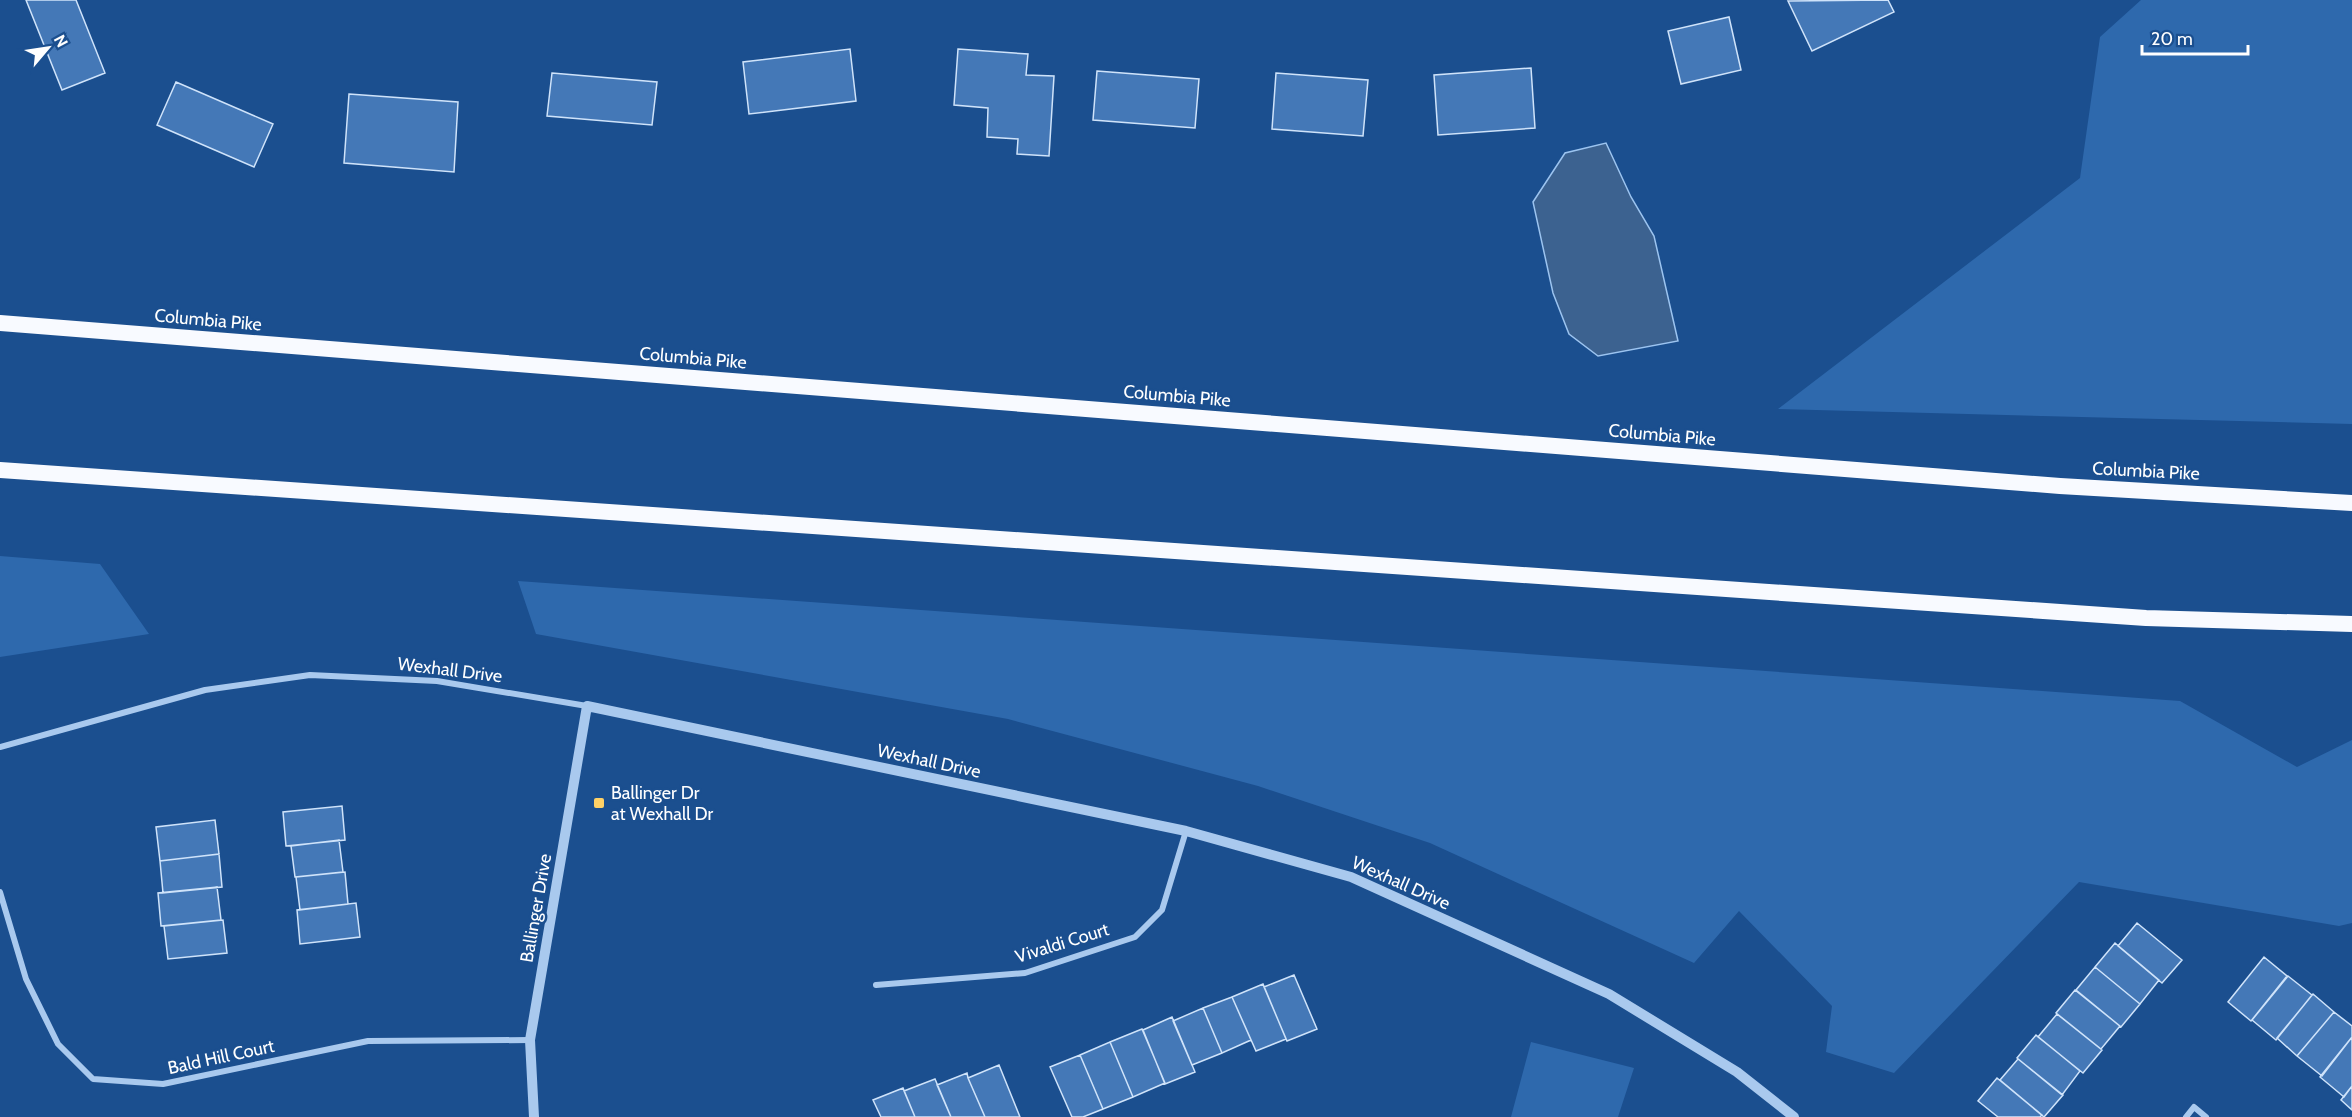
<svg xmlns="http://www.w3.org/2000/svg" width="2352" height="1117" viewBox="0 0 2352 1117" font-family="Cabin,sans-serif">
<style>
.green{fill:#2e69ad}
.water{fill:#3c6290;stroke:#9cc4f0;stroke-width:1.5}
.building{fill:#4478b7;stroke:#cfe3fa;stroke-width:1.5}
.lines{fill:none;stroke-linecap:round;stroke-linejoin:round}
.minor{stroke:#a9c9ee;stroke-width:6}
.tertiary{stroke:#a9c9ee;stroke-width:10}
.trunk{stroke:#f8faff;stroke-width:16}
.poi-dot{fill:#ffd166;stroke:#1b4f8f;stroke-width:2}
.labels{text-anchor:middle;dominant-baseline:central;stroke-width:5;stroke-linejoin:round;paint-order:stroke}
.street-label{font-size:18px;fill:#fff;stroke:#1b4f8f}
.poi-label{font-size:18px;fill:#fff;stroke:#1b4f8f;text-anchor:start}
</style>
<rect width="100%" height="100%" fill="#1b4f8f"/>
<!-- green -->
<path class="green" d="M2141,0H2352V424L1778,409L2080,178L2100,37Z
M0,556L100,564L149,634L0,657Z
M518,581L2180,701L2297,767L2352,740V923L2339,926L2079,882L1894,1073L1826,1052L1832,1006L1739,911L1694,963L1430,843L1258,786L1008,719L536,634Z
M1531,1042L1634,1068L1618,1117H1511Z"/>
<!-- water -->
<path class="water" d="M1606,143L1631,197L1654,236L1678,341L1598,356L1569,334L1553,293L1533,202L1565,153Z"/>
<!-- building -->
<path class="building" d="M26,0H76L105,73L62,90Z
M1888,0L1894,12L1812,51L1788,1Z
M1729,17L1741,70L1681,84L1668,31Z
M850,49L856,101L749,114L743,62Z
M958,49L1028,54L1026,75L1054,76L1049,156L1017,154L1018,139L987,137L988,108L954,105Z
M1531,68L1535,128L1438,135L1434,75Z
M1097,71L1199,79L1195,128L1093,120Z
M552,73L657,82L652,125L547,116Z
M1276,73L1368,80L1363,136L1272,129Z
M176,82L273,124L254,167L157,125Z
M349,94L458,102L454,172L344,163Z
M342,806L345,840L286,846L283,812Z
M215,820L219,854L160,861L156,827Z
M339,840L343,872L295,877L291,846Z
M219,854L222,887L163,893L160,861Z
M345,872L348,904L300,910L296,877Z
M217,887L221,920L161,926L158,893Z
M356,903L360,937L300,944L297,910Z
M223,920L227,953L168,959L164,926Z
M2137,923L2182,960L2162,983L2118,946Z
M2115,943L2159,980L2140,1004L2095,967Z
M2264,957L2287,976L2251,1021L2228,1002Z
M2095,967L2140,1004L2121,1027L2076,990Z
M1294,975L1317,1029L1287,1041L1264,987Z
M2288,976L2312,995L2276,1040L2252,1020Z
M1263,984L1286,1039L1256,1051L1232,997Z
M2075,990L2120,1026L2101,1049L2056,1013Z
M2313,994L2334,1012L2297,1056L2277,1038Z
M1232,997L1251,1040L1222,1053L1203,1008Z
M1203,1008L1222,1053L1192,1065L1173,1021Z
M2334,1012L2352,1026V1037L2322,1076L2297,1056Z
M2057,1014L2102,1050L2083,1073L2038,1037Z
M1172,1017L1195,1072L1165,1084L1143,1030Z
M1142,1029L1165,1083L1133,1097L1110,1042Z
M2036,1035L2080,1071L2062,1095L2017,1058Z
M2352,1037V1086L2344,1097L2320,1077Z
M1110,1042L1133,1097L1103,1109L1080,1055Z
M1080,1055L1103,1109L1083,1117H1072L1050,1067Z
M2018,1059L2063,1095L2044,1117L2000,1080Z
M999,1065L1020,1117H985L968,1078Z
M967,1073L968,1078L985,1117H951L937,1085Z
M1997,1078L2042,1115L2040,1117H1998L1978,1101Z
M935,1079L951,1117H915L904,1091Z
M2352,1086V1110L2341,1100Z
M903,1088L915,1117H881L873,1100Z"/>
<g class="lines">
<!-- minor -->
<path class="minor" d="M0,747L205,690L310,675L437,681L587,706
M0,892L26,979L58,1044L93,1079L163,1084L368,1041L530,1040
M876,985L1025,973L1135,937L1162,910L1186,831
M2186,1117L2194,1107L2206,1117"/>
<!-- tertiary -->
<path class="tertiary" d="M534,1117L530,1040L587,706L1186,831L1351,877L1609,994L1737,1072L1794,1117"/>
<!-- trunk -->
<path class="trunk" d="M0,323L2060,486L2352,503
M0,470L2146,618L2352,624"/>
</g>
<!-- markers -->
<rect class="poi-dot" x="593" y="797" width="12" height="12" rx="3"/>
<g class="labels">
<!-- street labels -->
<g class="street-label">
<text transform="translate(208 320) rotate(5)">Columbia Pike</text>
<text transform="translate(693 358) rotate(5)">Columbia Pike</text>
<text transform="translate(1177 396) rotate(5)">Columbia Pike</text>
<text transform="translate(1662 435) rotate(5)">Columbia Pike</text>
<text transform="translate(2146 471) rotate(3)">Columbia Pike</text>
<text transform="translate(450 670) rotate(7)">Wexhall Drive</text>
<text transform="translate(929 761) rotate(12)">Wexhall Drive</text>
<text transform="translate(1401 883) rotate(24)">Wexhall Drive</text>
<text transform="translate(536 908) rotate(-80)">Ballinger Drive</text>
<text transform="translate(1062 943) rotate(-17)">Vivaldi Court</text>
<text transform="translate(221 1057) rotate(-12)">Bald Hill Court</text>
</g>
<!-- poi labels -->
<g class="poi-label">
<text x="611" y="793">Ballinger Dr<tspan x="611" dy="21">at Wexhall Dr</tspan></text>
</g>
</g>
<!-- north arrow -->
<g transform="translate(48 48) rotate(61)" stroke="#1b4f8f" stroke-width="4.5" paint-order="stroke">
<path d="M0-4.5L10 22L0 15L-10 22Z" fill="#ffffff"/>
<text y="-9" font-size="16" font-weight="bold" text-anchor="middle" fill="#ffffff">N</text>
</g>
<!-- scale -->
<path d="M2142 45v9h106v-9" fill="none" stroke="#ffffff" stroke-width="3"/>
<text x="2151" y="45" font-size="18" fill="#ffffff" stroke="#1b4f8f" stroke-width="4.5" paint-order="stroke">20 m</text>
</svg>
